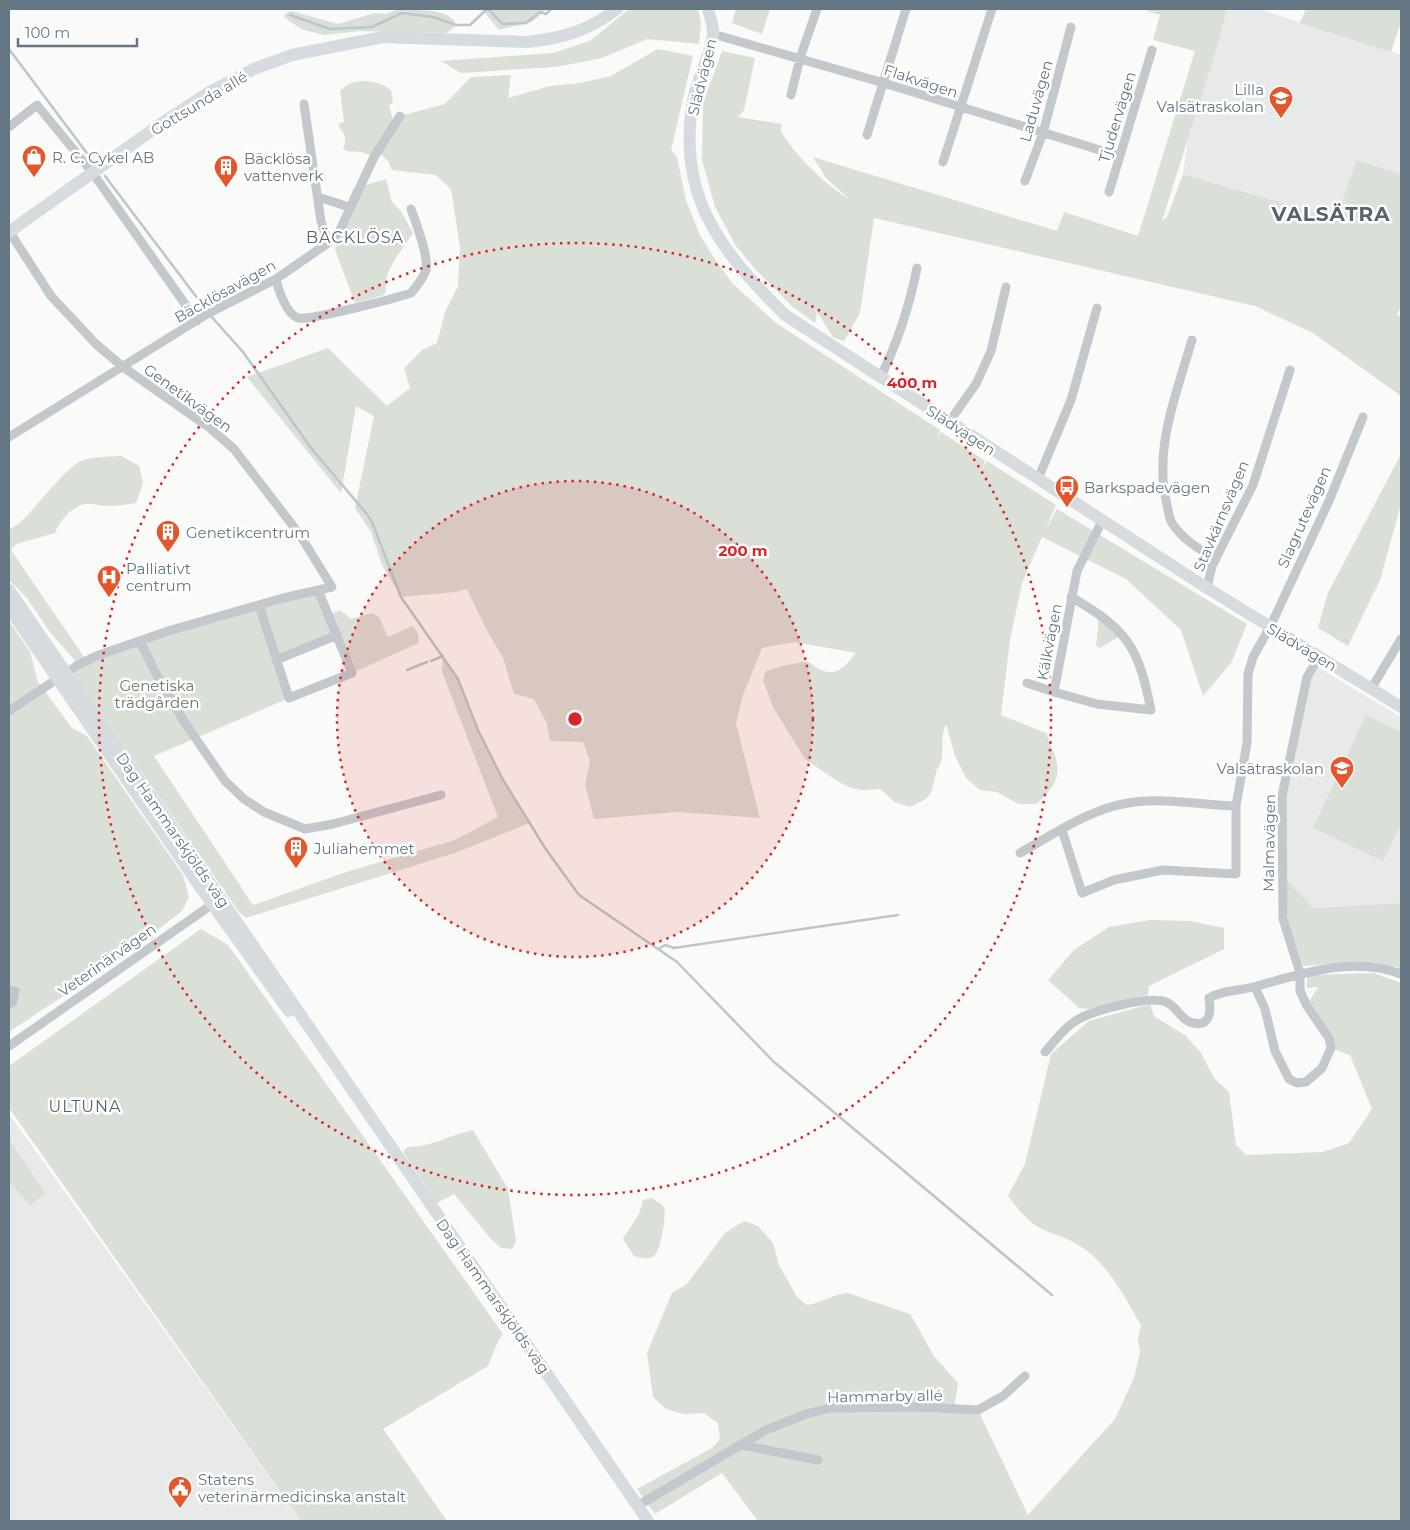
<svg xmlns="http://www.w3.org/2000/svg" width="1410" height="1530" viewBox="0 0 1410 1530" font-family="Montserrat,sans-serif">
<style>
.built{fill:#e8e9e9}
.green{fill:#dadfd7}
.water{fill:#bbc7cb}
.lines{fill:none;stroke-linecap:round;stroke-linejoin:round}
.stream{stroke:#bbc7cb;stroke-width:2.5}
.street{stroke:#c3c8cc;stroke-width:9}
.secondary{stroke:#d6dbdf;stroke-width:12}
.ring{fill:none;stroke:#d62828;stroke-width:2.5;stroke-dasharray:2.5 5}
.labels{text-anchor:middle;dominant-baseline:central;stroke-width:5;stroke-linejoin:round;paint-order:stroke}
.street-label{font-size:15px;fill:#657683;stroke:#fff}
.poi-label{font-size:15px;fill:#657683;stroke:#fff;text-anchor:start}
.park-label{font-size:15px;fill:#687a64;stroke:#fff}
.neighbourhood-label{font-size:16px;letter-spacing:1px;fill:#57646e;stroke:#fff}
.district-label{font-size:20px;font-weight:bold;letter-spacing:1px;fill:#57646e;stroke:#fff}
.centre{fill:#d62828;stroke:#fff;stroke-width:2.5}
.ring-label{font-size:15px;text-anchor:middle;font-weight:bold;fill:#d62828;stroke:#fff;stroke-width:5;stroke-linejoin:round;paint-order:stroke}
</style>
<rect width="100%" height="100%" fill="#fafaf8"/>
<!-- built -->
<path class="built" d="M1221,9L1262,10L1401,55V174L1357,160L1336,220L1183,174L1189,132Z
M1316,666L1401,717V903L1313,908L1281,874L1282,796L1307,677Z
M9,1114L301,1521H9Z"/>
<!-- green -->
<path class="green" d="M399,9L433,11L445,14L454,20L456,25L447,33L360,31L324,35L301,29L284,17L285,14L291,11L338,24L375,13L385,14Z
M482,9H547L532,22L499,30Z
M629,9H698L701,22L699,44L647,39L602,58L556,67L520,69L461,73L441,61L553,53L590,41Z
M736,9H770L762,34L732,23Z
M1142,9H1227L1216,50L1162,221L1167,217L1183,174L1336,219L1357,160L1401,174V305L1397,315L1401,316V396L1313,333L1255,306L874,218L860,313L844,341L833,337L812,304L817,314L815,323L793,307L755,269L736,246L715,207L702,160L703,103L722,51L755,58L744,110L738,117L782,124L780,130C796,157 824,183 850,200L826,178L813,157L1057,231L1064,212L1138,236L1195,51L1153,40L1160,15Z
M1306,9H1401V22L1391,52L1300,23Z
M658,49L693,56L671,150L677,157L686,201L700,235L716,261L733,284L776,323L940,430L937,439L941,432L985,461L982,470L987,461L1056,505L1045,531L1057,509L1247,624L1231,663L1203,696L1181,630L1126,579L1042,537L1022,583L1010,640L1001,715L1046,733C1060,766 1066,778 1036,804H1019L997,792L980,790L966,778L955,756L946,724C940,737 944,749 941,762C940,766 936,769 936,773C931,795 933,797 910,807L895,802L880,789L862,790L851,788L837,781L805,759L773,707L763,680L766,671C773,668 801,661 808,662C812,663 816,669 821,670C838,677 846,665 856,653L795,642L762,648L743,695L736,723L760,818L677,812L594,819L585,785L590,761L583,742L550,741L547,724L534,699L514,694L503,658L485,627L467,589L456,592L401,597L382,565L371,532L355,508L374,416L356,406L341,493L247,377L328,348L387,406L410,388L404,368L422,350L437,343L445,312L458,286L460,247L451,189L436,175L392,170L388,161L379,153L374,157L362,152L346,151L343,147C349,137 342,133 338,124L344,122L340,91C353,77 375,79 391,90L393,103L389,105L394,125L400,116L445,104L471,77L511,75L508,98L550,86L580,83L611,76Z
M386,179L392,202L401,211L413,233C403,249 382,272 386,291L384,295L355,303L335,250L340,223L353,189Z
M1401,454V504L1380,580L1348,646L1318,628L1328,593Z
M121,456L139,466L143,483L136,503C126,505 115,506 105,506C99,506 92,503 85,504C73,506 59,521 55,533L16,544L11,550L86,660L318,590L329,615L340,610L351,619L372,613L379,617L388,637L413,626L418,634L419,643L352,673L337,635L276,660L289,698L154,756L253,905L346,872L455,840L498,817L442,672L443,656L458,679L478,730L502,778L530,823L455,853L246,918L239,912L74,675L78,664L49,631L27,598L9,580V529C24,527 58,474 79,462C90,456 108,457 121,456Z
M1099,616L1120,636L1100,648L1096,646Z
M9,621L30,652L38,682L72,728L87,736L183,875L189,897L182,911L125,955L9,1032V1010L17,1005L20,988L9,985Z
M1366,715L1401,732V824L1383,861L1313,828Z
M1286,879L1313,908L1401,903V976L1398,967L1361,962L1303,966L1288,922Z
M1150,920L1191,921L1224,928V949L1149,986L1148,995L1090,1009L1079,1008L1048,980L1074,950L1109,927Z
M201,929L228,945L503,1334L498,1341L488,1366L383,1429L447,1521H301L9,1108V1066Z
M1374,973L1401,983V1521H758L722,1473L655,1514L637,1489L712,1448L720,1439L718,1423L704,1413L684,1414L666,1409L653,1397L647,1353L672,1293L687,1284L725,1233L744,1221L758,1226L773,1243L779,1265L797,1297L807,1305C822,1303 833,1294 848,1293L910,1314L934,1356L958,1383L954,1409L978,1410L1028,1515L1115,1419L1134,1378L1140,1352L1138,1339L1141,1325C1124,1297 1109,1264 1080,1246C1067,1237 1050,1234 1038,1227C1026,1220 1016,1206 1008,1196L1025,1164L1051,1054L1089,1021L1150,1004L1154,1016L1186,1036L1201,1053L1214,1078L1229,1092L1236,1145L1246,1155L1323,1152L1349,1143L1372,1109L1350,1055L1331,1048L1307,1006L1318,987L1307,988V975Z
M473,1130L508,1189L516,1241L512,1249L501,1248L491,1239L454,1194L437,1203L403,1152L408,1147C431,1147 450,1135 473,1130Z
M9,1139L45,1193L30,1206L9,1182Z
M652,1198C656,1201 662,1203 664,1208C667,1215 660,1253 654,1256C648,1260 640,1258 634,1256L623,1239L639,1214L643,1200Z"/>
<!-- water -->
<path class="water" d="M9,985L20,988L17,1005L9,1010Z"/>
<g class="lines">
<!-- stream -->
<path class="stream" d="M290,15L330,29L372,27L402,13L433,17L456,25H470L487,9C494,13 496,19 503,24L526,23L540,12L546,14L551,9
M9,49L92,160
M105,176L207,311
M210,315L243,352L311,448L366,513L372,522L401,597L458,679L478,730L502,778L545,848L579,895L677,962L774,1062L1052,1295
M431,661L443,656
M407,670L427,662
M658,949L665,945L674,948L898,915"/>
<!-- street -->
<path class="street" d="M713,34L884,83L1119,156
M791,95L800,58L817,9
M304,104L321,221L328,243
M9,127L37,105L92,172L197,321
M867,135L906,9
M943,162L992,9
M1025,181L1043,133L1071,27
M1109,192L1152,50
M318,197L349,207
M9,231L51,296L96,344L123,367L210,428L234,449L300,535L332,587L283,598L168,631L96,656L78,665L9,711
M276,279C278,289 287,315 298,318C309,321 396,298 411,293C417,286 423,279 426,270C429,256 416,223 411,209
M1192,340C1177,392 1153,449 1167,505C1168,510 1169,518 1172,523C1183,540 1199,549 1216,559
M880,378C898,342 909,308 917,268
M949,422L976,384L991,351L1006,287
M9,437L207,314L276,279L328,243L339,232L374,157L400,116
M1038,479L1071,400L1097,308
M1207,588L1212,566L1253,485L1290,370
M1071,597C1128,630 1138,646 1151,710L1097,704L1054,692L1077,571L1102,521
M259,605L289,698L352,673L318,590
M140,641L154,670L183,720L225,781L244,799L264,812L305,829L333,824L441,795
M276,660L337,635
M1027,683L1054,692
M1371,689L1401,639
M1062,830L1082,893L1114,880L1163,870L1236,874V806L1247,743L1248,674L1253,657L1270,627L1329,501L1363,417
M1020,853C1054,834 1090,809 1128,803C1164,797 1200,805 1236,806
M1255,987L1265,1009L1275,1051L1289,1079L1297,1083L1306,1082L1322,1068L1331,1048L1329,1038L1307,1006L1300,991V973L1283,919L1282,796L1307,677L1319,657
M9,1046L217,901
M1045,1052C1054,1042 1063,1029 1074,1022C1089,1011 1150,995 1166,1002C1177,1006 1181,1021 1193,1023C1211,1027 1211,1010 1209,998C1225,989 1241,991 1257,986C1304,973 1354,956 1401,974
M741,1445L818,1460
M637,1506L766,1430L806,1414L830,1408L919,1407L978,1410L1003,1396L1025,1376"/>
<!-- secondary -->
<path class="secondary" d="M708,9C710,16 714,27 713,35C710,57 697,78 693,101C676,197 722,252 785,315L1207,588L1401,707
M9,232L165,121L211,91L254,69L292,55L383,37L527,42C563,38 588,31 617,9
M9,590L648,1521
M9,608L212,904L289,1011"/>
</g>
<!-- distance rings -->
<circle cx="575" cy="719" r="238" fill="#d62828" fill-opacity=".12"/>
<g class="ring">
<circle cx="575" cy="719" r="238"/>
<circle cx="575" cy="719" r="476"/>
</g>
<!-- icons -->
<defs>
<symbol id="school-pin" viewBox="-11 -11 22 30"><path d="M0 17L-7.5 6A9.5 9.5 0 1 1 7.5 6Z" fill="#e4572e" stroke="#fff"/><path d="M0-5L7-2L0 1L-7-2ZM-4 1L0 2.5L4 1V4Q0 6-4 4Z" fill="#fff"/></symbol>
<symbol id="shop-pin" viewBox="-11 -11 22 30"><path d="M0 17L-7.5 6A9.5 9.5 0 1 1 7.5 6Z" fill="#e4572e" stroke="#fff"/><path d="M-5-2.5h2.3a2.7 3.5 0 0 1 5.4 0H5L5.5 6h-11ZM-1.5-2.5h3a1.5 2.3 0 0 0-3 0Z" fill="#fff"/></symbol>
<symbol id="building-pin" viewBox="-11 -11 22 30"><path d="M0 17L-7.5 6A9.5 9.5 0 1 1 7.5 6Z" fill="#e4572e" stroke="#fff"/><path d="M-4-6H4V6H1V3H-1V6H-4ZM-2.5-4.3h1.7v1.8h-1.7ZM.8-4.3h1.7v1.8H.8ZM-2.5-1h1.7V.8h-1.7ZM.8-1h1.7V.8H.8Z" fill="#fff"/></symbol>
<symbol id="bus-pin" viewBox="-11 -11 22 30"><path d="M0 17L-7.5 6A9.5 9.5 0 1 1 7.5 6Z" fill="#e4572e" stroke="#fff"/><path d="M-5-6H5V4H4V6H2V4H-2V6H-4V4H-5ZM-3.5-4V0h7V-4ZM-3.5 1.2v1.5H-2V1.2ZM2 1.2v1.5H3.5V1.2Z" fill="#fff"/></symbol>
<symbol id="hospital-pin" viewBox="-11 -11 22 30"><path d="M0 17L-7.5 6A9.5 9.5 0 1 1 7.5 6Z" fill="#e4572e" stroke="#fff"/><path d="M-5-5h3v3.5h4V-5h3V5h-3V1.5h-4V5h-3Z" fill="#fff"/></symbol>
<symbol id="civic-pin" viewBox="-11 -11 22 30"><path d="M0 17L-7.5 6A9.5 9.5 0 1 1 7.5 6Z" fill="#e4572e" stroke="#fff"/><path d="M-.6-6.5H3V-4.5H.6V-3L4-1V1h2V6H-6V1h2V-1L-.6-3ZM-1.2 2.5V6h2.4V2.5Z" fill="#fff"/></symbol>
</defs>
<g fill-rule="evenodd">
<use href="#school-pin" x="1267" y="84" width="28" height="38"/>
<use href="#shop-pin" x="20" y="143" width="28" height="38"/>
<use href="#building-pin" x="212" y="153" width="28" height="38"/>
<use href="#bus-pin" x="1053" y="473" width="28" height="38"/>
<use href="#building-pin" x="154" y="518" width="28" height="38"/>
<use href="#hospital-pin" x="95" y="563" width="28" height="38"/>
<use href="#school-pin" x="1328" y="754" width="28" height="38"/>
<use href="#building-pin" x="282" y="834" width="28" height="38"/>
<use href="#civic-pin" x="166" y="1474" width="28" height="38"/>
</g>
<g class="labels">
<!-- street labels -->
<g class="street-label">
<text transform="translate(702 77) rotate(-76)">Slädvägen</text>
<text transform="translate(921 81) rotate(18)">Flakvägen</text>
<text transform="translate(1036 101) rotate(-74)">Laduvägen</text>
<text transform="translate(199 103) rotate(-31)">Gottsunda allé</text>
<text transform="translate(1117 117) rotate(-73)">Tjudervägen</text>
<text transform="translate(225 291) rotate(-29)">Bäcklösavägen</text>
<text transform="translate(188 398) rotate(36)">Genetikvägen</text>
<text transform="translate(961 430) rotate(33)">Slädvägen</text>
<text transform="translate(1221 516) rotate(-67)">Stavkärnsvägen</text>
<text transform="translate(1304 517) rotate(-66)">Slagrutevägen</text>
<text transform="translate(1049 642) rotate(-79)">Kälkvägen</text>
<text transform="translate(1302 647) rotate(31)">Slädvägen</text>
<text transform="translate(173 830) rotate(55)">Dag Hammarskjölds väg</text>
<text transform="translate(1269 843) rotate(-89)">Malmavägen</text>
<text transform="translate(107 960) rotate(-35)">Veterinärvägen</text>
<text transform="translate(493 1296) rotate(55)">Dag Hammarskjölds väg</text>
<text transform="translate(885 1396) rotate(-1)">Hammarby allé</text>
</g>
<!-- poi labels -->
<g class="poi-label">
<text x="1264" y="89" text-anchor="end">Lilla<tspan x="1264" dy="17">Valsätraskolan</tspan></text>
<text x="52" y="157">R. C. Cykel AB</text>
<text x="244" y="158">Bäcklösa<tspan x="244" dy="17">vattenverk</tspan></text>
<text x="1084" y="487">Barkspadevägen</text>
<text x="186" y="532">Genetikcentrum</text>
<text x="126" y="568">Palliativt<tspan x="126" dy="17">centrum</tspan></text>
<text x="1324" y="768" text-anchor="end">Valsätraskolan</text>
<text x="314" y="848">Juliahemmet</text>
<text x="198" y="1479">Statens<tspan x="198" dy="17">veterinärmedicinska anstalt</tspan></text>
</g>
<!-- park labels -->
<g class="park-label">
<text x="157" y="685">Genetiska<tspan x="157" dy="17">trädgården</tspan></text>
</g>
<!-- neighbourhood labels -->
<g class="neighbourhood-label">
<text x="355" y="237">BÄCKLÖSA</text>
<text x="85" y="1106">ULTUNA</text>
</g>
<!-- district labels -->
<g class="district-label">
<text x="1331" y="214">VALSÄTRA</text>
</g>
</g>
<circle cx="575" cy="719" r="8" class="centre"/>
<g class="ring-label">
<text x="912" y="388">400 m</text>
<text x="743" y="556">200 m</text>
</g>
<!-- border -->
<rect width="1410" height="1530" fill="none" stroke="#657683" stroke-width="20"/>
<!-- scale -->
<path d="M18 38v8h119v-8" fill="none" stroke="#657683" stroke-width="2.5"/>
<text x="25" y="38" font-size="15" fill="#657683" stroke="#ffffff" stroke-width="4" paint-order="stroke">100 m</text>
</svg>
